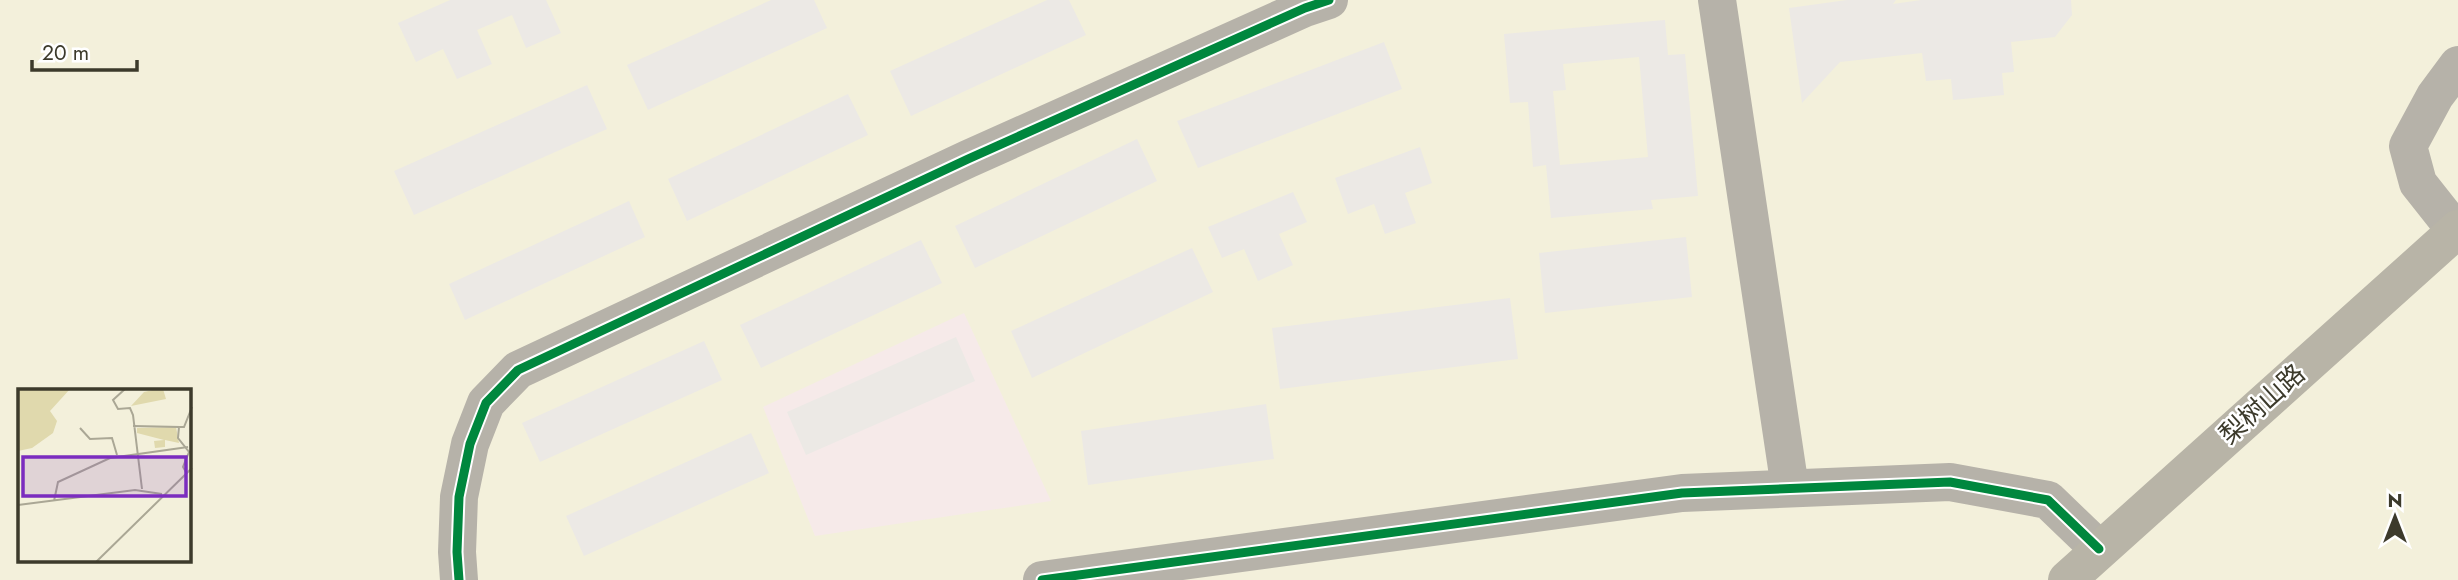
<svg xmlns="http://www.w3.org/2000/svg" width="2458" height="580" viewBox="0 0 2458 580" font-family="Jost,'Noto Sans SC',sans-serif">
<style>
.education{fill:#f6eae9}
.building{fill:#ece9e5;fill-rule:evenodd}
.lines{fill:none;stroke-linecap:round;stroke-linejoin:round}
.minor{stroke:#b6b2a9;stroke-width:38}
.major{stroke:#b8b4a7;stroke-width:38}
.cycleway-casing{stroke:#fff;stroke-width:13}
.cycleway{stroke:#00873e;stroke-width:9}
.labels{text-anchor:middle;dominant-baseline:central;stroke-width:5;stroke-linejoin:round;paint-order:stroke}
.street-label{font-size:26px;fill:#3c3a2b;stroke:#fff}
.inset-road{fill:none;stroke:#aaa795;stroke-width:2}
.view{fill:#7b2cbf;fill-opacity:0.15;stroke:#7b2cbf;stroke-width:3.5}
.inset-edge{fill:none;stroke:#3c3a2b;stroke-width:3.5}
</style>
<rect width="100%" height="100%" fill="#f3f0db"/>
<!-- education -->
<path class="education" d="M964,313L1051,501L815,536L763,407Z"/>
<!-- building -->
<path class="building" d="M450,0H546L561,33L526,48L512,15L477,30L492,64L457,79L443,49L416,62L398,23Z
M771,0H814L827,28L648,110L627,65Z
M1047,0H1069L1086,35L911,116L890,71Z
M1847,0H1896L1893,4L1921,0H2071L2072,15L2055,37L2011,42L2014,72L2002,73L2004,95L1953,100L1951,79L1926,81L1922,53L1840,62L1802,103L1789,8Z
M1665,20L1668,55L1685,54L1698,196L1651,200L1653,209L1551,218L1546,165L1533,167L1528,102L1510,103L1504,34ZM1639,57L1648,157L1560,165L1553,91L1566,90L1563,64Z
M1384,42L1402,89L1198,168L1177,121Z
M587,85L607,129L414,215L394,171Z
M848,94L868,135L687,221L668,179Z
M1137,139L1157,181L975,268L955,226Z
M1420,147L1432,183L1405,193L1416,223L1385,234L1374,204L1348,214L1335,178Z
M1293,192L1307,222L1279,234L1293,265L1258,281L1244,249L1222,258L1208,227Z
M629,201L645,237L465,320L449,284Z
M1686,237L1692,297L1545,313L1539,253Z
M921,240L942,283L761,368L740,325Z
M1192,248L1213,292L1032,378L1011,331Z
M1510,298L1518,359L1280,389L1272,328Z
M956,337L975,381L806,455L787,412Z
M704,341L722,380L540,462L522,423Z
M1266,404L1274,459L1088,485L1081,431Z
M751,433L769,473L584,556L566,516Z"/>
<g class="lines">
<!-- minor -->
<path class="minor" d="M1717,0L1790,488
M2456,231L2418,183L2408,146L2435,96L2458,65
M459,580L457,552L459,497L470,444L486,403L518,370L968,159L1305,8L1329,0
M1042,580L1682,493L1950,482L2048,500L2099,549"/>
<!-- major -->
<path class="major" d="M2067,580L2458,229"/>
<defs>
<path id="cycleway" d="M459,580L457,552L459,497L470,444L486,403L518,370L968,159L1305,8L1329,0
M1042,580L1682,493L1950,482L2048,500L2099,549"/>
</defs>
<!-- cycleway casing -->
<use href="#cycleway" class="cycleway-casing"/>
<!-- cycleway -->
<use href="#cycleway" class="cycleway"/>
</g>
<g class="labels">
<!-- street labels -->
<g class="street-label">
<text transform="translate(2262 404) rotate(-42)">梨树山路</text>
</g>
</g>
<!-- overview -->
<g transform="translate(18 389)">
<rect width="173" height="173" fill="#f3f0db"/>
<path d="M0,0H52L32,22L39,32L35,44L14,59L0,62ZM139,0H145L148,10L113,17L126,3ZM158,38L161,54L147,51V58L137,59L136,52L146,51L119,44V39Z" fill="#e0d9ad"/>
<path class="inset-road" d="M107,0L95,11L100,20L112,19L115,26L124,100M115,37L161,38L160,49L171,63L165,78L168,83M162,38H166L174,18M62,39L72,50L94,49L99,66M36,112L40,93L92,69L170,58M0,116L117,101L144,105M78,173L174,79"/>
<path class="view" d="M5,68H168V107H5Z"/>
<rect width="173" height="173" class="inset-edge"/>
</g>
<!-- north arrow -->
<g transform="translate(2395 517)" stroke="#ffffff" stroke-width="5" paint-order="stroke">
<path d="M0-5L12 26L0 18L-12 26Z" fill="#3c3a2b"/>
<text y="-10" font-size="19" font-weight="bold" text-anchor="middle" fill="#3c3a2b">N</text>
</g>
<!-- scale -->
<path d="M32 60v10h105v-10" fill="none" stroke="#3c3a2b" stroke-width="3.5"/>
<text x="42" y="60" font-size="21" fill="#3c3a2b" stroke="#ffffff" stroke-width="5" paint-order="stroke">20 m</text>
</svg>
